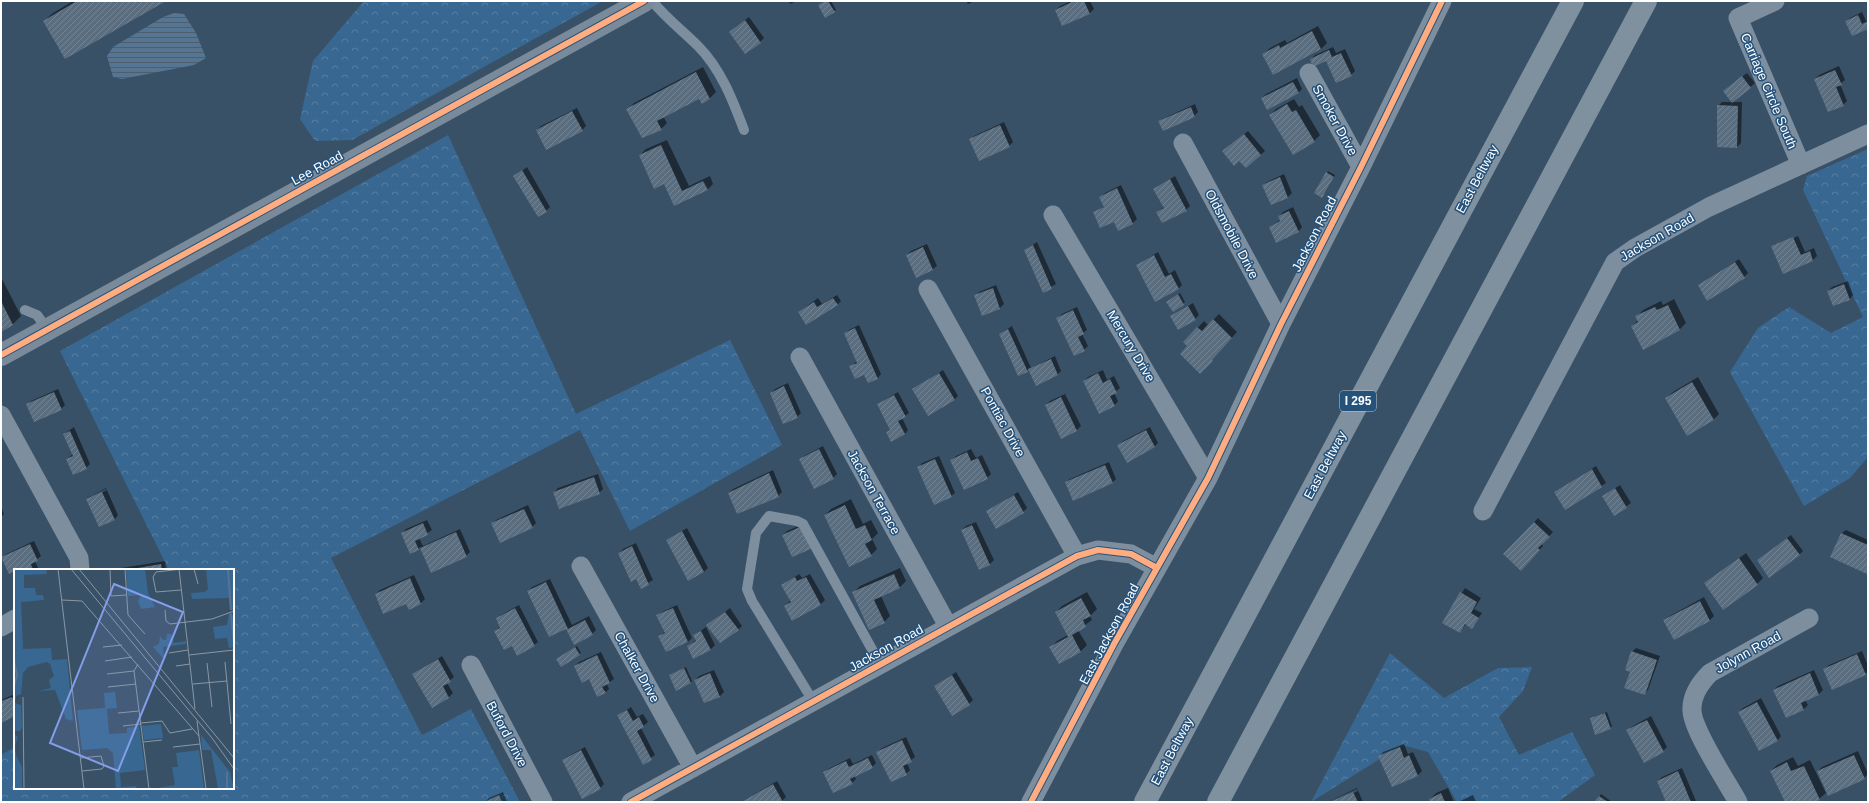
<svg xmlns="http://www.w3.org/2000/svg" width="1869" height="803" viewBox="0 0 1869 803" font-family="Helvetica,sans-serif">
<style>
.forest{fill:url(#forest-crowns)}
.water{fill:url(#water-rules)}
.shadow{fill:#0007}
.building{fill:url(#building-hatch)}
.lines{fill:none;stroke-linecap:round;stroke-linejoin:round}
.lane{stroke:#7d8e9e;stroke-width:10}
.street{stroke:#7d8e9e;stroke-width:19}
.secondary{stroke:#798a9a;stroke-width:22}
.highway{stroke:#7f909e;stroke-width:22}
.cycleway-casing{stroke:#25527b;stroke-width:8}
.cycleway{stroke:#ffac80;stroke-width:6}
.labels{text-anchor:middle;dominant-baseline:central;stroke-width:3;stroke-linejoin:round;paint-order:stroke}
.shield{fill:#25527b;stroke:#becbd7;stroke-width:1}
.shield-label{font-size:12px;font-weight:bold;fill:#fff}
.street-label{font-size:13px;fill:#fff;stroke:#25527b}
.inset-river{fill:none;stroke:#557592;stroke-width:2}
.inset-road{fill:none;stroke:#8897a4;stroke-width:1}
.view{fill:#839eea;fill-opacity:0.15;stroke:#839eea;stroke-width:2}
.inset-edge{fill:none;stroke:#fff;stroke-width:2}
</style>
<defs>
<pattern id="forest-crowns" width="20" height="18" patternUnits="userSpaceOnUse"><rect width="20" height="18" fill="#386892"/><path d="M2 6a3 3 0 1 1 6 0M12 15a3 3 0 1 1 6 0" fill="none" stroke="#567fa2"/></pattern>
<pattern id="water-rules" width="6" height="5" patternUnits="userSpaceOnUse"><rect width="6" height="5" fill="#557592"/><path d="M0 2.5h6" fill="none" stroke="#505e6c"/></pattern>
<pattern id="building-hatch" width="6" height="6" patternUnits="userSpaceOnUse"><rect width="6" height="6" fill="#5b6e7f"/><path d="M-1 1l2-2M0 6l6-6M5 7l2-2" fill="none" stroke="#748492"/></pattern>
</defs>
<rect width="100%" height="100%" fill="#395167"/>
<!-- forest -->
<path class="forest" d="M364,1H603L352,140L315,141L300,119L313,61Z
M448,135L576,414L730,340L782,445L630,531L580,430L331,558L422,735L471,709L520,802H1V755L15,747V788H233V570H169L60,351Z
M1868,149V457L1850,478L1804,506L1730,372L1758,328L1789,307L1831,333L1863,317L1803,190L1807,176Z
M1390,653L1444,698L1498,668L1532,667L1523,691L1499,717L1519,755L1572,732L1595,775L1558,802H1457L1428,752L1402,745L1311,802Z"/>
<!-- water -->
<path class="water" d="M174,13L184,14L196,33L206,58L194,65L122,79L113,77L107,56L113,47L163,17Z"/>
<!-- shadow -->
<path class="shadow" d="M73,1H164L44,21L53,13Z
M789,1H797L790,4Z
M825,1H831L836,10L834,11Z
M966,1H974L968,4Z
M1071,1H1090L1094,9L1090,13L1063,25L1056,10L1060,6Z
M1862,12L1866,21L1868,20V28L1846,21L1850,18Z
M749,17L764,38L760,42L730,32Z
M1318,26L1327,43L1321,49L1264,54L1270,48L1285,40L1287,43Z
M1333,47L1336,53L1345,49L1355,71L1351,75L1326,60L1311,59L1315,55Z
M1839,66L1845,80L1840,84L1847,101L1843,105L1815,79L1819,75Z
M703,67L716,92L710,98L702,102L699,97L663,116L667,123L661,129L628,109L634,103Z
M1747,73L1755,83L1732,102L1728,87Z
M1297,78L1302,89L1298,93L1262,98L1266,94Z
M1294,99L1299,107L1302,105L1320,135L1314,141L1270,115L1276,109Z
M1722,102H1742L1741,143L1737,147L1718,146V106Z
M1195,104L1198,112L1194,116L1160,121L1164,118Z
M577,108L586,126L582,130L547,149L537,130L541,126Z
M1004,122L1013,142L1009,146L970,140L974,136Z
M1248,131L1265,151L1246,167L1228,148Z
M667,140L689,186L710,176L713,184L707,190L674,205L664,183L640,155L646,149Z
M527,167L550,207L546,211L515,176Z
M1328,171L1335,175L1324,195L1327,173Z
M1284,174L1292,193L1288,197L1272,204L1263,185L1267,182Z
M1175,176L1190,206L1186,210L1157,212L1164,207L1154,189Z
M1121,185L1137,219L1133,223L1119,229L1115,220L1094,213L1105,206L1101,197L1105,193Z
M1293,207L1302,227L1299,231L1277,241L1270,227L1280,220L1279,216L1283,212Z
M1798,236L1805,252L1814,248L1817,256L1813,260L1783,272L1773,247L1776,243V246Z
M1037,242L1056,284L1043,291L1025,250Z
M927,244L937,266L933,269L907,255L911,251Z
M1158,252L1169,274L1175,270L1182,285L1178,289L1137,265Z
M1739,259L1748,273L1744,277L1699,285Z
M1,277L21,316L13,324L1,330Z
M1848,281L1853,295L1850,299L1834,305L1828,291L1832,287Z
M996,285L1004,304L1000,308L982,315L975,296L979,292Z
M1180,293L1185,302L1173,311L1169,300Z
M837,295L841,301L837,305L799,312L818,298L822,304Z
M1674,299L1686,323L1680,329L1643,348L1632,326L1638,320L1637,317L1643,310L1661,301L1663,305Z
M1193,303L1199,315L1195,319L1172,316Z
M1077,307L1087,330L1082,334L1088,346L1084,350L1058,318L1062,314Z
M1219,314L1237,332L1200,373L1188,346L1184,342L1204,321L1208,325Z
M859,325L881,374L878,378L851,366L857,361L845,333L849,330Z
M1012,326L1031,368L1055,356L1061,371L1057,375L1029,369L1027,371L1000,334Z
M943,370L958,396L954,400L913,390Z
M1103,370L1107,380L1114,376L1120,388L1114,393L1118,401L1115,405L1084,381L1088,377Z
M1698,377L1719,414L1713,420L1666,398L1673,392Z
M788,383L801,413L797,417L771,393L775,389Z
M58,389L65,405L61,409L27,405L31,401Z
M898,392L909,413L902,418L908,430L905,434L887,432L891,429L878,404Z
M1065,394L1081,426L1077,430L1046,405L1050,401Z
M74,427L90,464L86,468L67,459L73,454L64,434Z
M1150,427L1158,443L1154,447L1119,445L1123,441Z
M823,446L837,474L833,478L800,460L804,456Z
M971,449L976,458L982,455L991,474L987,478L952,460L956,456Z
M939,456L955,493L951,496L919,467L922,463Z
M1109,462L1116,479L1112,483L1066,482L1070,479Z
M1596,466L1606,483L1565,509L1555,492Z
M773,470L782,492L778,496L729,493L733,489Z
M598,474L603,489L599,493L554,492L558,488Z
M1620,485L1631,503L1614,515L1603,496Z
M106,488L118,515L115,519L99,526L87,499L91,496V498L107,490L106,489L91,496Z
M1018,492L1027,508L1023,512L988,511Z
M851,499L863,524L871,520L878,533L872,539L877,549L871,555L825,515L831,509Z
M528,505L536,523L532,527L492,524L496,520Z
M1,506L4,514L1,517Z
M1538,518L1553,532L1542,544L1543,546L1521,570L1505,554Z
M427,520L432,530L419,538L423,546L460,529L470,552L466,556L431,572L420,547L418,549L402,533L406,529Z
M976,522L994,560L990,564L962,530L966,526Z
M805,523L814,544L783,535L787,531Z
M687,528L708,568L704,572L667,540Z
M1846,530L1868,540L1867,573L1832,557L1842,533Z
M1791,535L1803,551L1799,555L1762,557Z
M34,541L41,556L35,561L39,570H15V574L2,558L6,554Z
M636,543L653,580L641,587L619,553L623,549Z
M1746,553L1763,578L1757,584L1705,583Z
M165,561L166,570H119L121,568Z
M900,568L906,581L900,587L881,596L890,616L884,622L854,592L860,586Z
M799,574L802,578L810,574L825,600L821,604L792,620L785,606L791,600L783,585Z
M414,575L425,599L421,603L409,608L407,602L376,594L380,590Z
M550,579L572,625L589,616L596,630L592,634L574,644L566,628L529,591L532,587Z
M1465,588L1481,598L1474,609L1482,613L1472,627L1466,624L1460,632L1443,622Z
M1087,592L1097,609L1090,616L1092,620L1078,630L1087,645L1081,651L1059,663L1051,647L1057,641L1068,635L1056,612L1062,606Z
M1704,597L1714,616L1710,620L1674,639L1664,620L1668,617Z
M519,605L538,642L534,645H512L495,631L501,626L497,618L501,615Z
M677,605L692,638L688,642L666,651L659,636L665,632L658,616L662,612Z
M730,608L742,626L738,630L708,625Z
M706,627L715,645L711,649L694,658L688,646L696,640L694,636Z
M577,646L581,653L579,654L559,658Z
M1636,648L1660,656L1648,690L1644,694L1631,671L1632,652Z
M1862,651L1868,666V672L1833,688L1825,669L1829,665Z
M601,652L614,679L607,684L609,689L605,693L575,666L579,662Z
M442,656L454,677L447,683L453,693L449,697L413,674Z
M686,667L692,681L691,683L672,674Z
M714,670L724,692L720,696L705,702L695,680L699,676Z
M1814,670L1823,690L1819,694L1805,700L1808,705L1804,709L1786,717L1774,690L1778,686Z
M956,672L973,700L969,704L935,686Z
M15,694V715L1,722V700Z
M1761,698L1781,736L1778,740L1739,712L1743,708Z
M631,707L637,717L643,714L648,722L641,728L655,755L643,763L618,716Z
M1607,712L1612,726L1610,728L1591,718Z
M1651,716L1667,747L1663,751L1628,731L1631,727Z
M906,737L915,757L907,763L910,770L906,774L878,752L882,748Z
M1404,744L1408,754L1413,752L1422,771L1418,775L1380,756L1383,752Z
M585,747L604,784L600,788L582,797L563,761L567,757Z
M1858,751L1868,774L1864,778L1818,771L1822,767Z
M872,755L876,763L872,767L854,776L856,779L852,783L824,773L828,769L850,758L853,764Z
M1793,757L1798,766L1810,760L1826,793L1819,799L1814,802H1786L1771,771L1777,765Z
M1682,768L1696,801L1667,802L1658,781L1662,777Z
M777,781L786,797L782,801L741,802Z
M1357,788L1363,802H1333L1358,791L1357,789L1327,802Z
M1448,788L1454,802H1431L1430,799L1436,793Z
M503,792L507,802H485L489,798Z
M1601,794L1612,802H1596Z
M1473,795L1476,802H1458Z"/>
<!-- building -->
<path class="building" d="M77,1H166L65,59L43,21Z
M825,1H828L835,12L825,18L818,5Z
M1074,1H1084L1090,14L1062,26L1055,10Z
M1858,15L1862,24L1868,21V29L1852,36L1845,21Z
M745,20L761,43L745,54L729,32Z
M1312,31L1321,49L1273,75L1262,54L1279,45L1280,48Z
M1329,50L1332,57L1341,53L1352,76L1336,83L1326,61L1313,67L1310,59Z
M1835,70L1842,85L1836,87L1844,106L1828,112L1814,79Z
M696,72L710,99L702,104L699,99L657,121L662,130L642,138L626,109Z
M1742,76L1751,88L1732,103L1723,91Z
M1293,82L1299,93L1267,110L1261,98Z
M1287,104L1292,112L1296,110L1315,142L1293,155L1269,115Z
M1717,105L1738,106L1737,148L1717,147Z
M1191,107L1195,117L1163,131L1158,121Z
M572,111L583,131L546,150L536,130Z
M1000,125L1010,147L979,161L969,139Z
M1244,134L1261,155L1246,168L1239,161L1234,166L1222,151Z
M661,145L682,191L703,181L708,190L674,206L664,184L654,189L639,155Z
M522,170L547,212L538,217L513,176Z
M1326,172L1334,177L1322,198L1314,193Z
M1280,177L1288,198L1271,205L1262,185Z
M1170,179L1187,211L1162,223L1156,212L1164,208L1153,189Z
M1117,188L1133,224L1118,231L1114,222L1100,228L1093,212L1104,207L1099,197Z
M1289,211L1299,232L1276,243L1269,227L1280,221L1278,216Z
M1793,237L1801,255L1810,251L1813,261L1783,274L1771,246Z
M1033,245L1052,289L1043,293L1024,250Z
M923,247L933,270L916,278L906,255Z
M1154,255L1165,277L1171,274L1179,289L1155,302L1136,265Z
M1735,262L1745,278L1707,301L1698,285Z
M1844,284L1850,300L1833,306L1827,291Z
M993,288L1000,309L982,316L974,295Z
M1178,294L1184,305L1173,312L1166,302Z
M833,298L838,305L806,325L798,312L814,302L817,307Z
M1,301L13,325L1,332Z
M1668,305L1680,330L1643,350L1631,326L1638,322L1635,316L1655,307L1657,310Z
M1188,306L1196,320L1178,330L1170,316Z
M1073,310L1084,334L1078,337L1085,351L1074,356L1056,318Z
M1213,319L1232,338L1212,360L1213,361L1200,374L1180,354L1187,346L1183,342L1197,327L1202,331Z
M855,328L878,379L868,383L864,375L855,379L849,366L857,363L844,333Z
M1008,329L1028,372L1018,376L999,334Z
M1051,359L1058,375L1036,386L1028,369Z
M939,373L955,400L928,416L912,389Z
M1098,373L1103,383L1110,379L1117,393L1110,396L1115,406L1099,414L1083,381Z
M1692,382L1714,420L1687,436L1665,398Z
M784,386L798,418L783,424L770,393Z
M54,392L62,410L34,422L26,404Z
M894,395L906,417L898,421L905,434L891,442L886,432L890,430L877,404Z
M1061,397L1077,431L1061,439L1045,405Z
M1146,430L1155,447L1127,463L1117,445Z
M70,431L87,469L73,475L66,459L73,456L63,434Z
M819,449L834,479L814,489L799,459Z
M967,452L971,461L978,458L988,479L964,490L950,460Z
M935,459L952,497L934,505L917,467Z
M1105,465L1113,483L1073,501L1065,482Z
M1592,469L1602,487L1565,510L1554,492Z
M769,473L779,497L737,514L728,493Z
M594,477L600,494L559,509L553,492Z
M1615,488L1627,508L1614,516L1602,496Z
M102,492L115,520L99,527L86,499Z
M1014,495L1024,513L996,529L986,511Z
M845,505L856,529L865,525L872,540L865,544L872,556L849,567L824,515Z
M524,509L533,528L500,543L491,523Z
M1534,522L1550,537L1538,548L1540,550L1521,571L1503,554Z
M423,523L428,535L415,541L419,550L410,554L401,533Z
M972,525L990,565L979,570L961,530Z
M800,527L811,549L792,557L782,535Z
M682,531L704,572L688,581L666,540Z
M456,532L467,557L431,573L420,548Z
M1841,533L1868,545L1867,574L1830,557Z
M1787,538L1800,555L1769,578L1757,560Z
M30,544L38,561L31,564L33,570H15V577L13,572L9,574L1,557Z
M632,546L649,585L641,589L636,579L631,582L618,553Z
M1739,558L1758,585L1723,610L1704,583Z
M161,564L162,570H132V569Z
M894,574L900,588L874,600L885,623L869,630L852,592Z
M795,577L797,581L806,577L821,605L792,621L784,606L791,602L781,585Z
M410,578L421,604L409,610L406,604L383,614L375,594Z
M546,582L568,629L585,620L593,635L574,645L566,629L549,637L527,591Z
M1460,592L1477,602L1471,613L1479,618L1472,629L1465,624L1460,633L1442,623Z
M1081,598L1091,616L1083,620L1086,627L1072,635L1081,652L1059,664L1049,647L1068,637L1055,612Z
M1700,601L1710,621L1674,640L1663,620Z
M515,608L535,646L517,656L512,646L504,650L494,631L500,628L496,618Z
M673,608L688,642L666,652L658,636L665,633L656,615Z
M725,612L739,630L720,643L706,625Z
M701,631L711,650L693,659L687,646L696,641L693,635Z
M575,647L580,655L561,667L556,659Z
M1631,651L1657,660L1645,695L1624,688L1630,672L1625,670Z
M1857,654L1866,675L1832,690L1823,669Z
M597,655L610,683L602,687L606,693L597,697L589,679L582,683L574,666Z
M438,659L451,682L443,686L449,698L432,708L412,674Z
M684,668L691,683L676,691L669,675Z
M710,673L720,697L704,703L694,680Z
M1810,673L1819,695L1801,703L1804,710L1786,718L1773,690Z
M952,675L970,705L952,716L934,686Z
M12,697L15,704V716L1,723V701Z
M1757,702L1778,741L1759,751L1738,712Z
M627,710L633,721L639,717L644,727L637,731L652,760L643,765L617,715Z
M1605,713L1611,729L1595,735L1590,718Z
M1647,720L1664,752L1644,763L1626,730Z
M902,740L912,762L903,766L907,775L891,782L876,752Z
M1400,747L1404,758L1409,755L1418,776L1392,787L1378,756Z
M581,750L601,789L582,799L562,760Z
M1854,755L1865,779L1828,796L1817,771Z
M868,758L873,768L850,779L853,784L833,793L823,772L846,761L849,767Z
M1787,762L1791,771L1804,766L1820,800L1816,802H1785L1770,771Z
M1678,771L1691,802H1666L1657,781Z
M773,784L783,802H741Z
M1353,792L1358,802H1330Z
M1441,793L1445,802H1430L1429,799Z
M499,795L502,802H484Z
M1599,796L1608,802H1594Z"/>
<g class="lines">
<!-- lane -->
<path class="lane" d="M652,1C666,18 683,31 698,46C721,69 733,101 744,130
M25,310L37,315L47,329
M813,701L752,601L747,589L756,533L769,516L797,521L803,524L880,664"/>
<!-- street -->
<path class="street" d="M1775,1L1738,18L1801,165
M1309,73L1361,167
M1183,143L1281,324
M1053,215L1208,478
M928,289L1077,556
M800,357L948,626
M1,415L79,558L80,570
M1483,511L1615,262L1635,248L1709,207L1868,134
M581,566L693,768
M1,627L15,619
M471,665L543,802
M631,802L1077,556L1098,550L1131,554L1157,568
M1031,802L1114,644L1208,478L1281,324L1361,167L1442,1
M1738,802C1727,782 1693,731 1692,711C1691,695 1700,683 1710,673L1809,618"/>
<!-- secondary -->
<path class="secondary" d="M1,355L644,1"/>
<!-- highway -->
<path class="highway" d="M1145,802L1573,1
M1218,802L1646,1"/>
<defs>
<path id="cycleway" d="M1,355L644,1
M631,802L1077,556L1098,550L1131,554L1157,568
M1031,802L1114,644L1208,478L1281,324L1361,167L1442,1"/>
</defs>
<!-- cycleway casing -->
<use href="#cycleway" class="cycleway-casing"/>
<!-- cycleway -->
<use href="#cycleway" class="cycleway"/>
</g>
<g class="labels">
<!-- shield labels -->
<rect class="shield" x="1340" y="391" width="36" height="20" rx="3"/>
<g class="shield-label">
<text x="1358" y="401">I 295</text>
</g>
<!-- street labels -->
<g class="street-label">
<text transform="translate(1769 91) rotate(67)">Carriage Circle South</text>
<text transform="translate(1335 120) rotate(61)">Smoker Drive</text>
<text transform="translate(317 168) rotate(-29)">Lee Road</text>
<text transform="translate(1477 179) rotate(-62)">East Beltway</text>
<text transform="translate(1232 234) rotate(62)">Oldsmobile Drive</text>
<text transform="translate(1314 234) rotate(-63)">Jackson Road</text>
<text transform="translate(1657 237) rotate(-30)">Jackson Road</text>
<text transform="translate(1131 346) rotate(59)">Mercury Drive</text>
<text transform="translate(1003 422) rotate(61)">Pontiac Drive</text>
<text transform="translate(1325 465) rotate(-62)">East Beltway</text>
<text transform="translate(874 492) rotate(61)">Jackson Terrace</text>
<text transform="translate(1109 634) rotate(-62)">East Jackson Road</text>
<text transform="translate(886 648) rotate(-29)">Jackson Road</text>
<text transform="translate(1748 652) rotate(-29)">Jolynn Road</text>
<text transform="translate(637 667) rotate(61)">Chalker Drive</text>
<text transform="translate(507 734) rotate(62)">Buford Drive</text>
<text transform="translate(1172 751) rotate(-62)">East Beltway</text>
</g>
</g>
<!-- overview -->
<g transform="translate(14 569)">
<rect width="220" height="220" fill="#395167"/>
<path d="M0,0H32L33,5L10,6V19H21L22,26H29L30,31L7,33L9,80L37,79L38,91L53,90L59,152L52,150L41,121L25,122L37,119L35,111L40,107L36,95L33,93L14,98L9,104L7,125L2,127L1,134L7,136L8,158L6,162H0ZM112,0H131L134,24L141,38L127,40L124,32L127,26L114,27ZM192,0H220L219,41H216L215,29L178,30L177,24L191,23L194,20ZM215,44H218L220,51V78L215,79L213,69L201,70L199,58L213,56ZM153,65H157L160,74L172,72V75L149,78L150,90L139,78L145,75L146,67L149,71H152ZM101,123L103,139L93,140L95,165L113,164V159L125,157L131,201L106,204L107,218L122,217L123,220H102L99,184L93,179L68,181L63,141L91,139L90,124ZM147,155L149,169L130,171L128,157ZM0,165L4,168L1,177L2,186L8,198V220H0ZM187,166L216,203L220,220H204L197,181H188ZM185,181L190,220H138L161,216L158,198H164L162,184Z" fill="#386892"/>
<path class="inset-river" d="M214,0L217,41M217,45L220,74M0,92L3,106L0,117M213,220V203"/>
<path class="inset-road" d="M44,0L70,220M57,0L198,169L220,200M65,0L220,189M96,0L97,27L112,26M111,0L114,46L131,65M165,0L181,140M180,0L184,15M167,21L142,23L139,8L142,3L168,0M48,31L68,32L185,167M151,41L152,52L156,55L198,50L220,42M89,78L108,76M155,84L174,81M175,86L220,81M91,92L118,88M211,93L217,155M193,94L198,138M124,95L120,102L135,220M162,97L176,95M93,105L120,102M179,115L213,112M94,118L122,115M9,128L10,220M104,144L125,142M183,152L192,220M127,154L148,152L156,164L178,160M109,157L127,155M129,173L148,171M159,178L186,175M67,189L87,187L90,197L88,200L68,202"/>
<path class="view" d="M100,15L169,43L104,202L36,174Z"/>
<rect width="220" height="220" class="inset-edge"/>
</g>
<!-- border -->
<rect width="1869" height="803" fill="none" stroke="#ffffff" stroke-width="4"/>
</svg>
